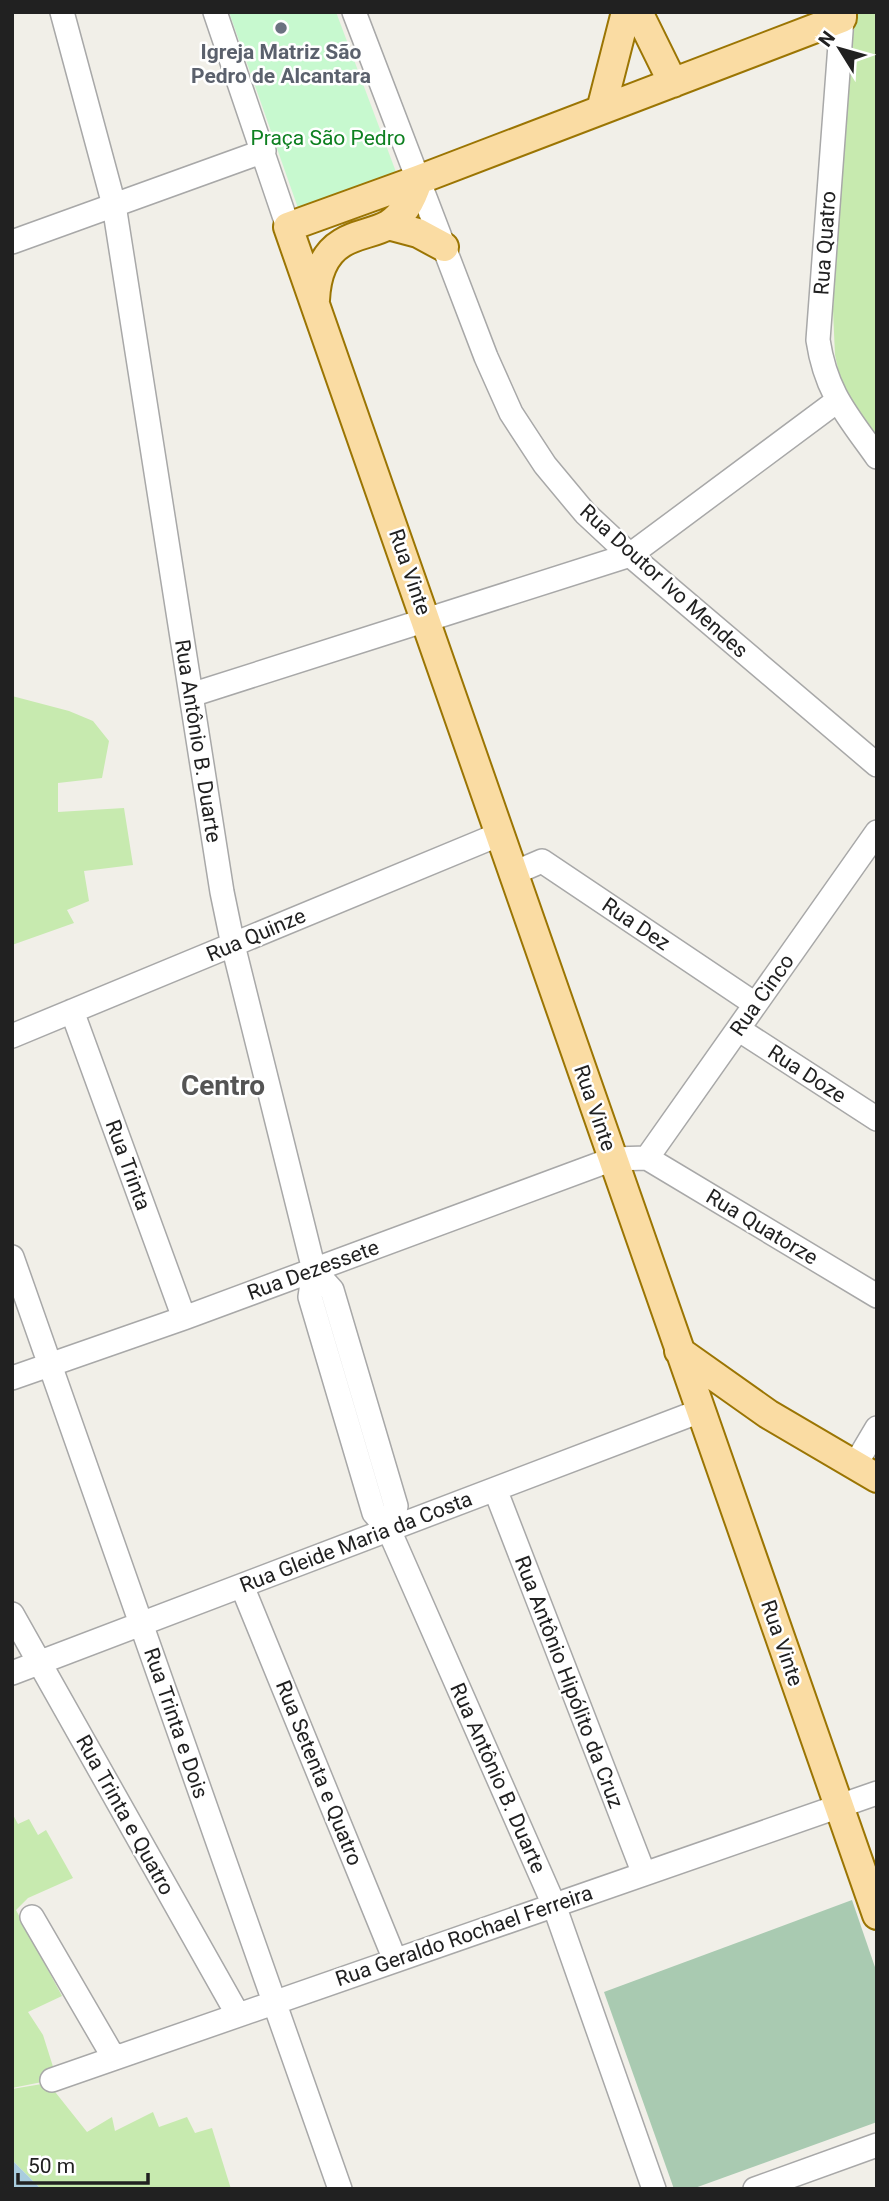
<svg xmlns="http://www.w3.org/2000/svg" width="889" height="2201" viewBox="0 0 889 2201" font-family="Roboto,sans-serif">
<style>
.grass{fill:#c7eaaf}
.cemetery{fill:#a9cab1}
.park{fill:#c7f9cf}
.water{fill:#a9cdde}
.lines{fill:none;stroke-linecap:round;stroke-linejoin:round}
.minor-casing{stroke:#a8a8a8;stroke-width:26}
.major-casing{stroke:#9b7503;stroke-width:32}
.minor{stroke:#fff;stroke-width:23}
.major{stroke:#fadca3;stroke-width:28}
.worship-dot{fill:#6b7280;stroke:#fff;stroke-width:2.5}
.labels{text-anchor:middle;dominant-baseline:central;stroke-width:5;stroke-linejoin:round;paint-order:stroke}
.worship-label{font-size:21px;font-weight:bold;fill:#5b616d;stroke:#fff}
.park-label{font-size:21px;fill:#0e8021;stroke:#fff}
.street-label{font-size:21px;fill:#212121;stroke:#fff}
.district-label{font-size:28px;font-weight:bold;fill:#545454;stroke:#fff}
</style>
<rect width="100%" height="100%" fill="#f1efe8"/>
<!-- grass -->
<path class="grass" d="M849,12H877V441L843,392L835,355L833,310Z
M12,696L69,711L93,721L109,741L102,778L58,783V812L124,808L133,865L84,871L89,901L67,910L74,923L12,945Z
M12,1813L18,1824L29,1819L38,1835L46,1830L73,1878L28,1898L16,1910L62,1996L28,2012L43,2035L55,2073L52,2080L12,2088Z
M48,2083L87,2132L112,2117L115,2131L153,2112L159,2127L187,2117L195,2133L212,2128L231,2189H41L12,2160V2089Z"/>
<!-- cemetery -->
<path class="cemetery" d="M852,1900L877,1973V2122L692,2189H674L604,1992Z"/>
<!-- park -->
<path class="park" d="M229,12H336L396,172L298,208Z"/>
<!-- water -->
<path class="water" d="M12,2160L41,2189H12Z"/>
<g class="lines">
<defs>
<path id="minor" d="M62,12L114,205L222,892L233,945L314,1270L310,1297L374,1513L389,1530L554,1905L654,2189
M215,12L288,227
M354,12L486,357L511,413L545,465L585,513L630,555L877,765
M842,18L818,340C826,393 848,416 877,457
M12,242L264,151
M191,695L630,555L837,401
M514,873L542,861L755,1004
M72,1011L184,1318
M738,1029L877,1119
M12,1036L500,834
M647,1158L877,832
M647,1158L877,1296
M12,1257L340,2189
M314,1270L332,1290L396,1506L389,1530
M12,1378L184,1318L613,1159L647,1158
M855,1465L877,1428
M495,1489L644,1874
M242,1586L395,1960
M12,1614L238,2015
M12,1673L700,1411
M32,1917L114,2058
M52,2080L877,1793
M755,2189L877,2145"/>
<path id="major" d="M638,12L673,83
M601,110L626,12
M388,225L418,233L444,247
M288,227L877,1915
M288,227L418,180L842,18V12
M315,300C316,279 322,255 342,243C356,234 374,233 388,225C404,215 413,197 418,180
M679,1351L768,1414L877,1478"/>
</defs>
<!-- minor casing -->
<use href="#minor" class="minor-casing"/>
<!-- major casing -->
<use href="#major" class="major-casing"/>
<!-- minor -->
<use href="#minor" class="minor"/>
<!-- major -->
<use href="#major" class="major"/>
</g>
<!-- markers -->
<circle class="worship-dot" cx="281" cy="28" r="7"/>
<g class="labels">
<!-- worship labels -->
<g class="worship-label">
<text x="281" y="52">Igreja Matriz São<tspan x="281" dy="24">Pedro de Alcantara</tspan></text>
</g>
<!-- park labels -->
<g class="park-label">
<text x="328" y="138">Praça São Pedro</text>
</g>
<!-- street labels -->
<g class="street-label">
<text transform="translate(825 243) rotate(-86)">Rua Quatro</text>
<text transform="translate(410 572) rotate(71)">Rua Vinte</text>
<text transform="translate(664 581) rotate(42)">Rua Doutor Ivo Mendes</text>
<text transform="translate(198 741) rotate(81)">Rua Antônio B. Duarte</text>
<text transform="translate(636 924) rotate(34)">Rua Dez</text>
<text transform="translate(256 935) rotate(-23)">Rua Quinze</text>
<text transform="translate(762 995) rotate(-55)">Rua Cinco</text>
<text transform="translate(807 1074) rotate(33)">Rua Doze</text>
<text transform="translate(595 1108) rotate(71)">Rua Vinte</text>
<text transform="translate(128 1165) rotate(70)">Rua Trinta</text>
<text transform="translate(762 1227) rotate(31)">Rua Quatorze</text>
<text transform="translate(313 1270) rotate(-20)">Rua Dezessete</text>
<text transform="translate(356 1542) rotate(-21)">Rua Gleide Maria da Costa</text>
<text transform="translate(782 1643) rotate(71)">Rua Vinte</text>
<text transform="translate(569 1682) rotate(69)">Rua Antônio Hipólito da Cruz</text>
<text transform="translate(176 1723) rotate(71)">Rua Trinta e Dois</text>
<text transform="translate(319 1773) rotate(68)">Rua Setenta e Quatro</text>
<text transform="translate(498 1778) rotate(66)">Rua Antônio B. Duarte</text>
<text transform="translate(125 1815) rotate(61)">Rua Trinta e Quatro</text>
<text transform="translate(464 1936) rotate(-19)">Rua Geraldo Rochael Ferreira</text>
</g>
<!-- district labels -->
<g class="district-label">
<text x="223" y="1085">Centro</text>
</g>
</g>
<!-- border -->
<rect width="889" height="2201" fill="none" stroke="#212121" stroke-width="28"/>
<!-- north arrow -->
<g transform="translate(840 49) rotate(307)" stroke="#ffffff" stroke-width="5" paint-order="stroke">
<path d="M0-5L12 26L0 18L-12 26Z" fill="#212121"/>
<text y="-10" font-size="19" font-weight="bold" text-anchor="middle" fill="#212121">N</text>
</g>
<!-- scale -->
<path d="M18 2173v10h130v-10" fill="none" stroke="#212121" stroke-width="3.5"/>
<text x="28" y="2173" font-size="21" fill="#212121" stroke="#ffffff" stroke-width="5" paint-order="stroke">50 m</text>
</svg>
